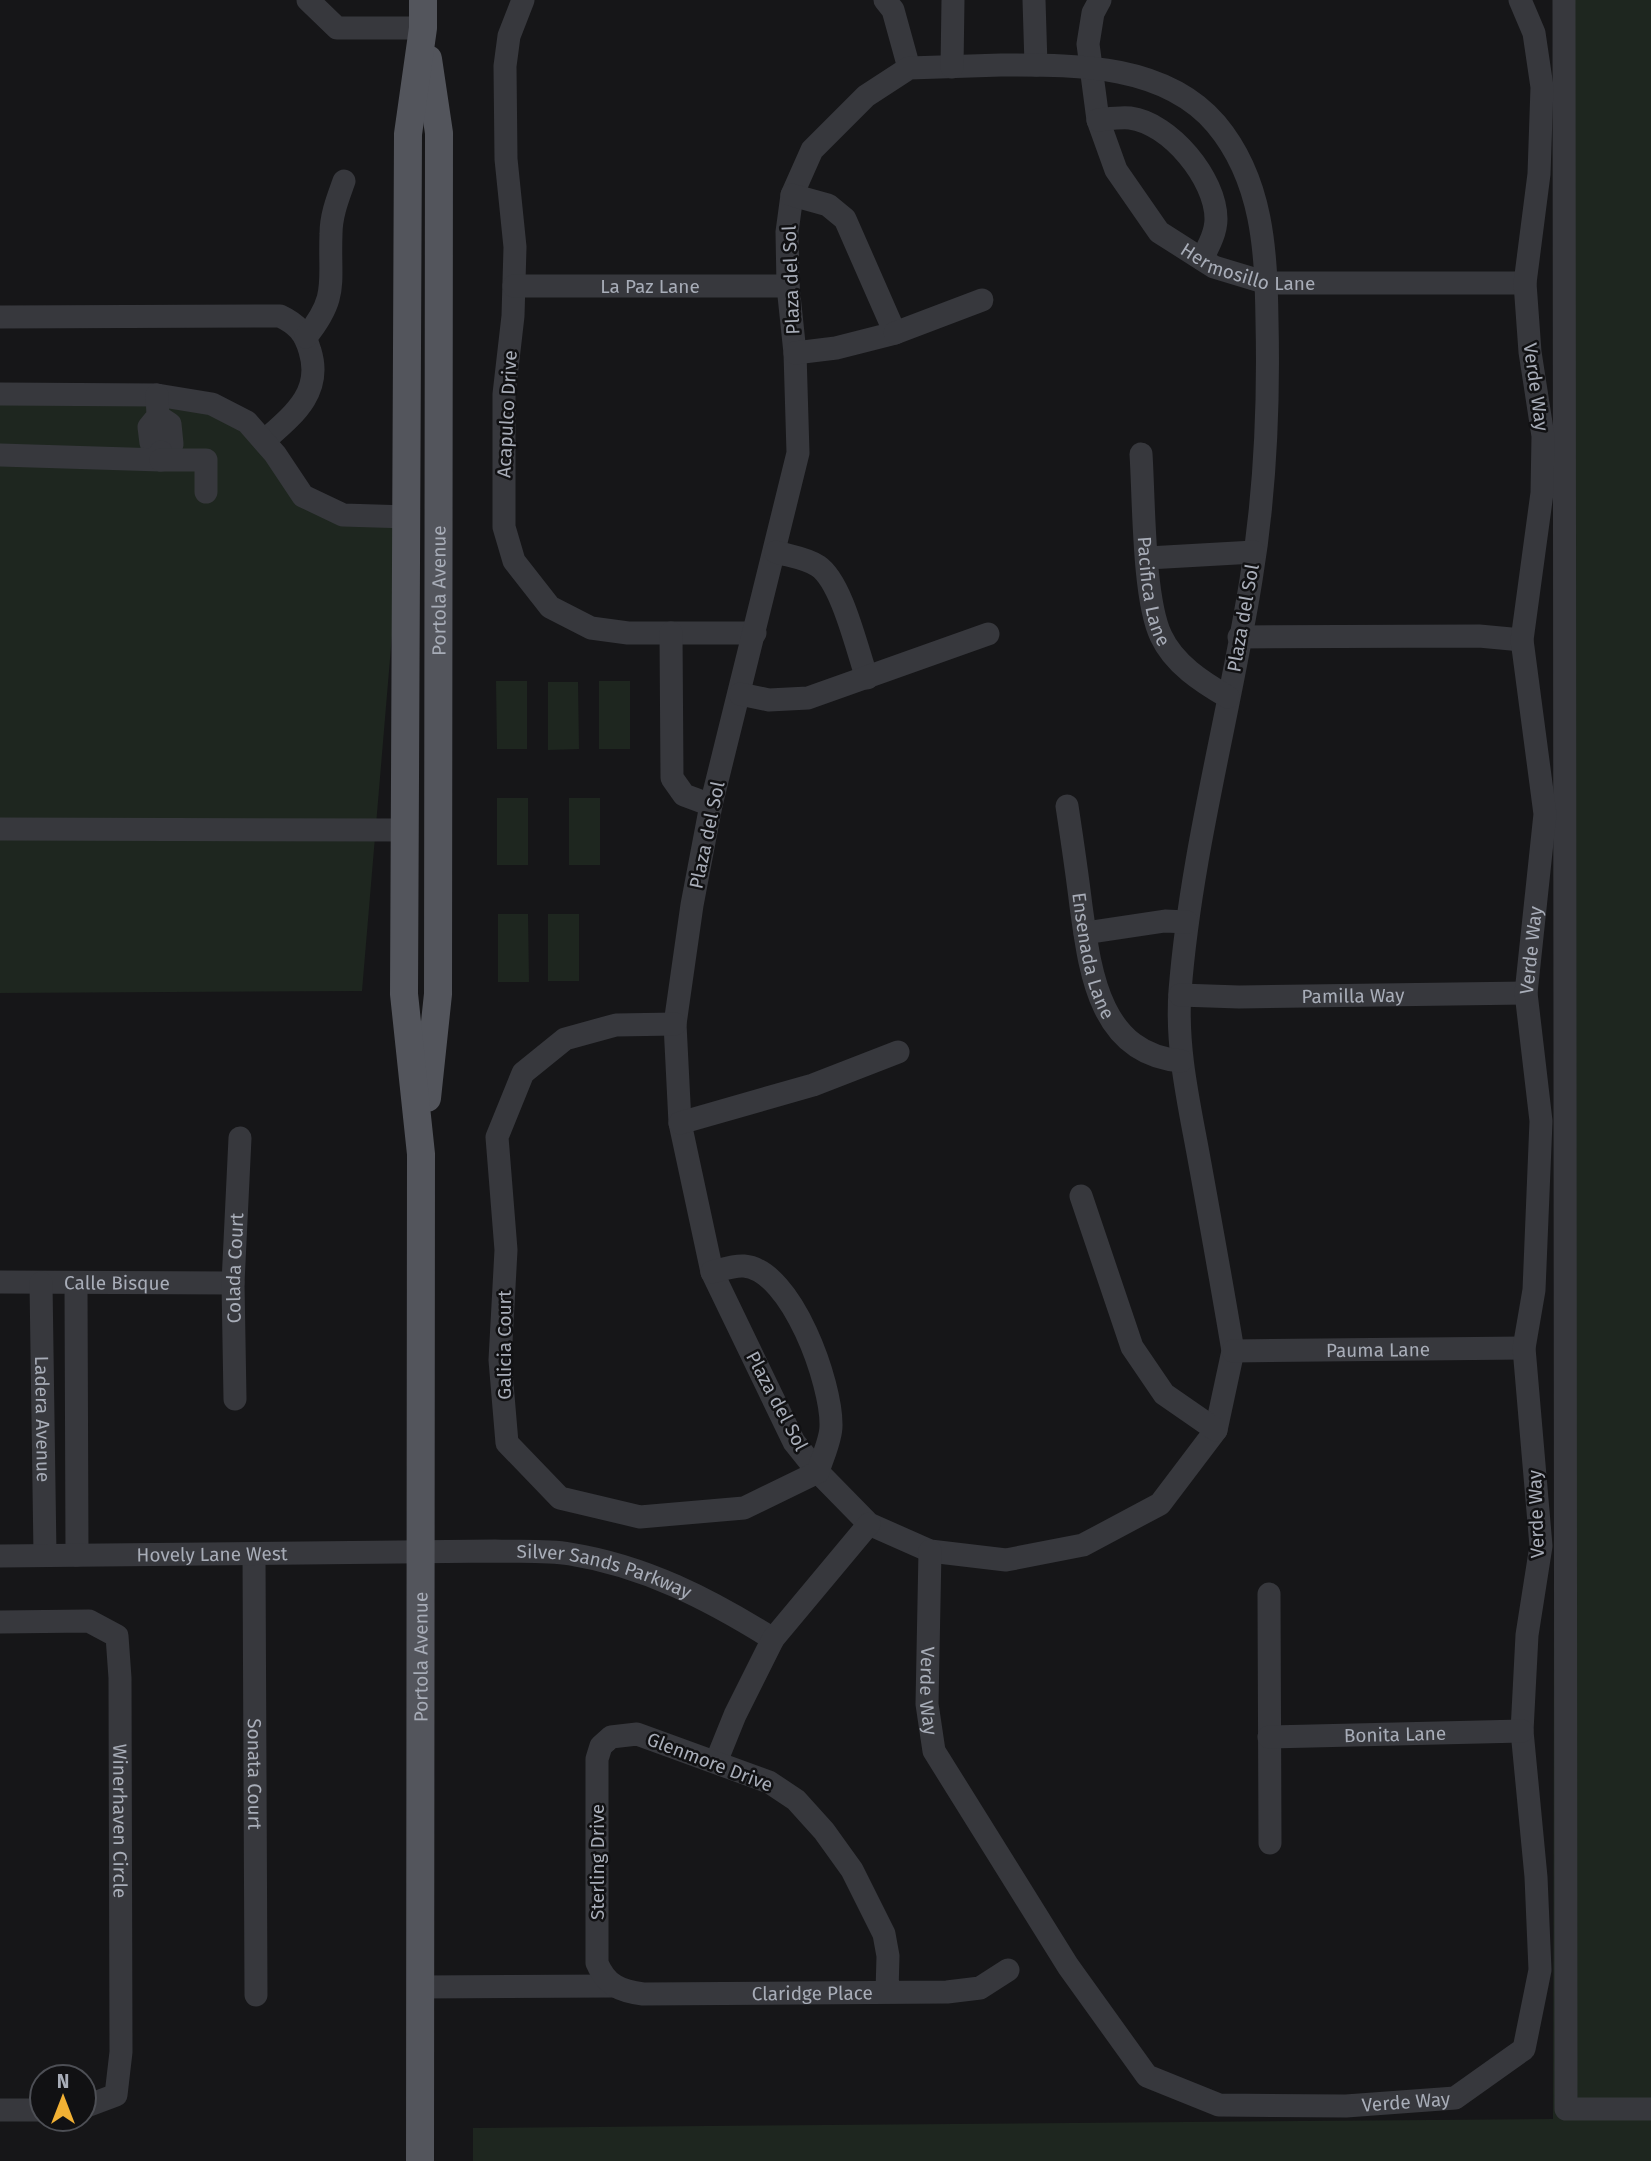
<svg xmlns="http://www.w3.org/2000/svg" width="1651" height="2161" viewBox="0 0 1651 2161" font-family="'Fira Sans',sans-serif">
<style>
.green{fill:#1e261f}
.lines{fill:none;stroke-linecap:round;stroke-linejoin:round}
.minor{stroke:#37383d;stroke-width:23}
.major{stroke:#53555c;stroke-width:28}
.labels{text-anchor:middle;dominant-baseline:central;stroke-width:5;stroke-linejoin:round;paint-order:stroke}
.street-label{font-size:19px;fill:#a8adb8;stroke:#111113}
</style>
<rect width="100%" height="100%" fill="#161618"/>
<!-- green -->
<path class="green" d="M1557,0H1651V2161H473V2128L1553,2119Z
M0,388L157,395L247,422L303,496L402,517L362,991L0,993Z
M496,681H527V749H497Z
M599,681H630V749H599Z
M548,682H578L579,749L548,750Z
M497,798H528V865H497Z
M569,798H600V865H569Z
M498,914H528L529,982H498Z
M548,914H579V981H548Z"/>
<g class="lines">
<!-- minor -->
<g class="minor">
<path d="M308,0L337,28H423"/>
<path d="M523,0L509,36L505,66L506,159L515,247L513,316L504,394V527L514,561L550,607L591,628L628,633H755"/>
<path d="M885,0L893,10L909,68"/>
<path d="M1034,0L1036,65"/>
<path id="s1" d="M1100,0L1093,13L1088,44L1098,120L1116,170L1159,232L1214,267L1267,283H1525"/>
<path d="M1564,0L1566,2109H1651"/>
<path d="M1001,65C1073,65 1164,63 1216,124C1263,180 1266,251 1267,321C1269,407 1265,495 1251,580C1229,717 1191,852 1180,991C1176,1046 1188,1099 1198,1153C1210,1219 1222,1285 1233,1351L1216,1430L1160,1504L1083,1545L1006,1560L930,1551L869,1524L818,1472L794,1442L712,1272L680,1123L675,1024L692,905L711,805L798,453L795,353L788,286L787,232L792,195L812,150L866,96L909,68Z"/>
<path d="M952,67L953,0"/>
<path d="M1098,120C1108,119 1120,117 1130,118C1170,123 1216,179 1216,219C1216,233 1208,247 1202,259"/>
<path d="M792,195L828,205L845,219L895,333L836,348L795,353"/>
<path id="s2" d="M514,286H788"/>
<path d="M0,317L280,316C297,324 305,333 310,351C323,393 292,416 264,441"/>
<path d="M895,333L982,300"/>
<path d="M306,337C339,296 329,283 331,234C331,215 338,198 344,181"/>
<path d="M0,394L157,395L212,404L247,422L275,454L303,496L343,515L408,517"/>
<path d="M157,395L158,416L149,427L151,443L161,452L172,444L170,424L158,416"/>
<path id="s3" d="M1141,454C1144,499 1143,598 1161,636C1174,664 1202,682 1228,697"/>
<path d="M0,455L161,460V452"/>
<path d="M161,460H206V492"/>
<path d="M776,552C789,556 806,558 818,566C842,582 857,650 867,678"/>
<path d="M1148,558L1254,552"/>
<path d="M671,633L672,778L684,795L711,805"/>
<path d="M1239,637L1479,636L1522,640"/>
<path d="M740,694L769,700L808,698L988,634"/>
<path id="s4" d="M1067,806C1072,839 1077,873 1081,906C1090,971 1099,1054 1181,1061"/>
<path d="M0,829L406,830"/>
<path d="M1085,933L1165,921L1187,922"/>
<path id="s5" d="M1180,995L1239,997L1526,993"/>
<path d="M675,1024L616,1025L565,1039L523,1073L497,1137L506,1250L500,1360L507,1443L560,1498L640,1517L744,1508L818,1472C822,1458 831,1440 831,1426C832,1384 792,1270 744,1266C734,1265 721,1270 712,1272"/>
<path d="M680,1123L813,1085L898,1052"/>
<path d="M1081,1196L1132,1347L1164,1394L1216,1430"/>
<path id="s6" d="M0,1282L233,1283"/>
<path id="s7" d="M41,1283L45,1555"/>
<path d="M76,1285L77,1555"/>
<path id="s8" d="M1233,1351L1524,1348"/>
<path id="s9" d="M235,1399L233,1283L240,1138"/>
<path id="s10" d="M930,1551L927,1704L934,1751L1068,1966L1147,2076L1219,2105L1346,2106L1455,2098L1524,2049L1540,1970L1536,1877L1522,1731L1527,1635L1541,1546L1524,1348L1534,1290L1541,1121L1526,993L1545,814L1522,640L1542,493L1543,436L1530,352L1525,283L1539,174L1542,87L1534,33L1520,0"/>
<path id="s11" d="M254,1554L256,1995"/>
<path id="s12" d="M0,1556L495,1551C519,1552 546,1550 570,1554C645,1566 709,1599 773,1639"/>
<path d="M1269,1594L1270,1843"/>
<path id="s13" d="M0,1622L89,1621L117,1636L120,1678L121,2052L116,2095L84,2107"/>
<path id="s14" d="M1269,1737L1522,1731"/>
<path d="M716,1762L735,1715L773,1639L869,1524"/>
<path d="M421,1987L613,1986"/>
<path id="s15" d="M887,1992L888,1956L884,1934L852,1870L824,1831L796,1800L769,1782L637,1734L611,1737L601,1746L597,1759V1963C606,1985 620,1991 643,1994L947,1992L980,1988L1008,1970"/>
<path d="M0,2110H42"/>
</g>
<!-- major -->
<g class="major">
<path id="s16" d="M427,1098L438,994L439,133L428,59"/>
<path id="s17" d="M420,2161L421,1154L404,994L408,134L423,28V0"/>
</g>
</g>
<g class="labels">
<!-- street labels -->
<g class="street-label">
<text stroke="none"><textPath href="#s1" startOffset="350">Hermosillo Lane</textPath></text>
<text transform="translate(791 280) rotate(-92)">Plaza del Sol</text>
<text stroke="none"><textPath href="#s2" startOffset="136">La Paz Lane</textPath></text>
<text transform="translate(1536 387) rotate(82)">Verde Way</text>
<text transform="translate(507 414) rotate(-87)">Acapulco Drive</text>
<text stroke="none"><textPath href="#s3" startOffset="138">Pacifica Lane</textPath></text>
<text stroke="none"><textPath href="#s16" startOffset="508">Portola Avenue</textPath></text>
<text transform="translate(1243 618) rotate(-80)">Plaza del Sol</text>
<text transform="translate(707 835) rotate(-78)">Plaza del Sol</text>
<text stroke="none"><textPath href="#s10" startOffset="2093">Verde Way</textPath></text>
<text stroke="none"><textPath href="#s4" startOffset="152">Ensenada Lane</textPath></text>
<text stroke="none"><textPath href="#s5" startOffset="173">Pamilla Way</textPath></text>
<text stroke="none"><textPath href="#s9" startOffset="131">Colada Court</textPath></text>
<text stroke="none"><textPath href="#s6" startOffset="117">Calle Bisque</textPath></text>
<text transform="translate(504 1345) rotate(-90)">Galicia Court</text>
<text stroke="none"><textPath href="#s8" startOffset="145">Pauma Lane</textPath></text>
<text transform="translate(777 1401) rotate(62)">Plaza del Sol</text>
<text stroke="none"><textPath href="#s7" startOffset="136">Ladera Avenue</textPath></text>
<text transform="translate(1536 1514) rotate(-92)">Verde Way</text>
<text stroke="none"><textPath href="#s12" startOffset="212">Hovely Lane West</textPath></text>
<text stroke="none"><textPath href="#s12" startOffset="607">Silver Sands Parkway</textPath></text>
<text stroke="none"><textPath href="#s17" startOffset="504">Portola Avenue</textPath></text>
<text stroke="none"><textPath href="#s10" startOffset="140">Verde Way</textPath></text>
<text stroke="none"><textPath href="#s14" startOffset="126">Bonita Lane</textPath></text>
<text transform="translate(710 1762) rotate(21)">Glenmore Drive</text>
<text stroke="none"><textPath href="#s11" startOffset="220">Sonata Court</textPath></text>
<text stroke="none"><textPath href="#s13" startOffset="306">Winerhaven Circle</textPath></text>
<text transform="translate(597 1862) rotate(-90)">Sterling Drive</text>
<text stroke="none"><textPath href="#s15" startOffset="878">Claridge Place</textPath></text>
<text stroke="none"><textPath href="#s10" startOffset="854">Verde Way</textPath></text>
</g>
</g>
<!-- north arrow -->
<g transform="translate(63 2098)"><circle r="33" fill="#111113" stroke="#4d4f55" stroke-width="2"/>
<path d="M0-5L12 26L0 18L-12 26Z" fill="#f2b134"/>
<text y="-10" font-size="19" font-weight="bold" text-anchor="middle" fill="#a8adb8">N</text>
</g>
</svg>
